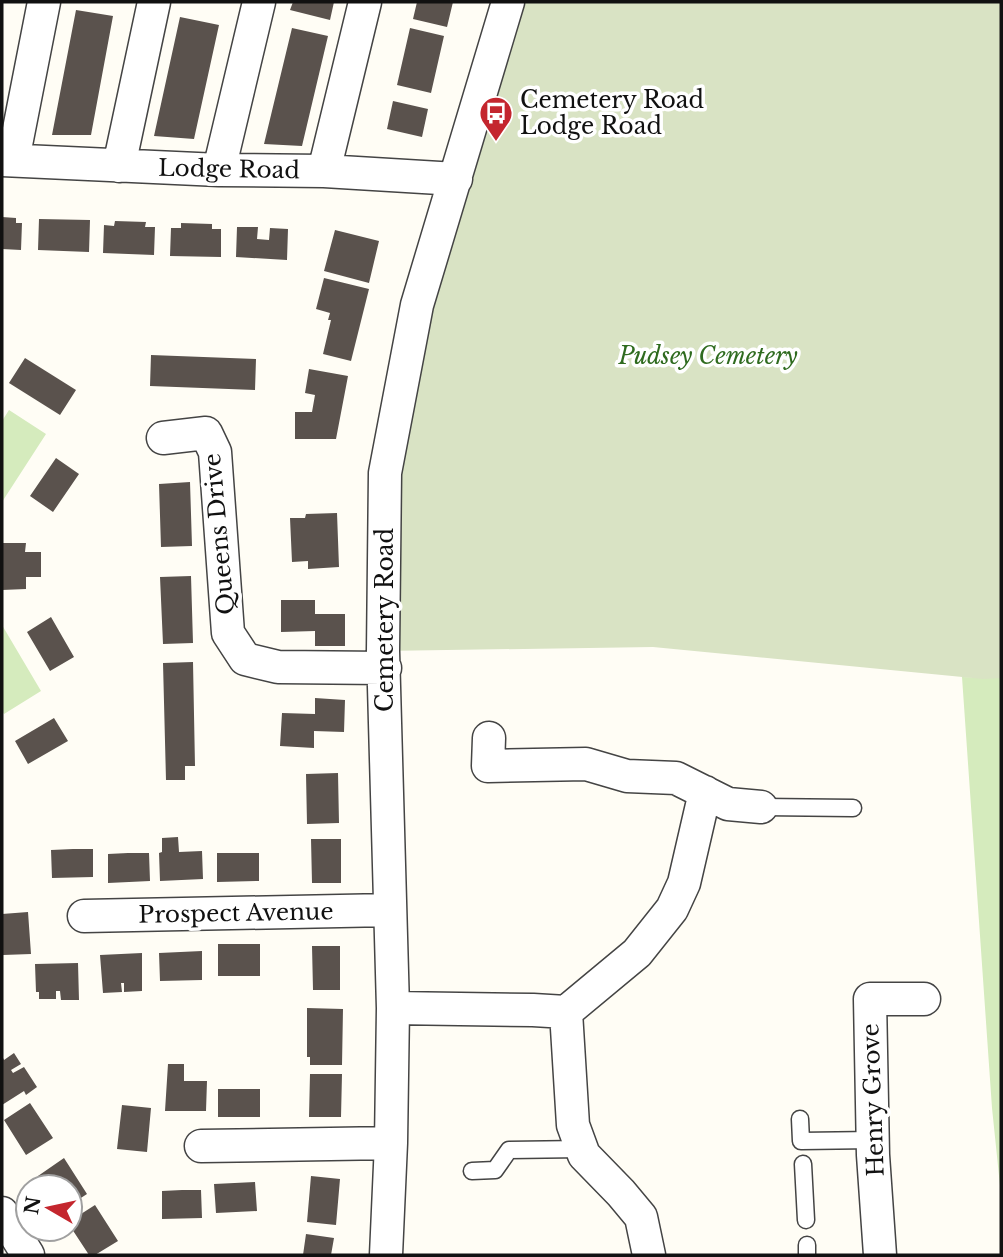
<svg xmlns="http://www.w3.org/2000/svg" width="1003" height="1257" viewBox="0 0 1003 1257" font-family="'Libre Baskerville',serif">
<style>
.green{fill:#d5ebbd}
.cemetery{fill:#d9e3c4}
.building{fill:#5a524d}
.lines{fill:none;stroke-linecap:round;stroke-linejoin:round}
.service-casing{stroke:#444;stroke-width:19}
.minor-casing{stroke:#444;stroke-width:35}
.service{stroke:#fff;stroke-width:16}
.minor{stroke:#fff;stroke-width:32}
.labels{text-anchor:middle;dominant-baseline:central;stroke-width:7;stroke-linejoin:round;paint-order:stroke}
.poi-label{font-size:23px;fill:#111;stroke:#fff;text-anchor:start}
.street-label{font-size:23px;fill:#111;stroke:#fff}
.park-label{font-size:23px;font-style:italic;fill:#2f6b1f;stroke:#fff}
</style>
<rect width="100%" height="100%" fill="#fffdf5"/>
<!-- green -->
<path class="green" d="M9,410L46,434L2,502V421Z
M2,625L41,691L4,714L2,711Z
M962,677L1001,678V1195L992,1108Z"/>
<!-- cemetery -->
<path class="cemetery" d="M508,2H1001V678L983,679L653,647L383,651L385,473Z"/>
<!-- building -->
<path class="building" d="M293,2H334L330,20L290,10Z
M417,2H453L447,27L413,19Z
M76,10L113,16L91,135H52Z
M180,17L219,25L194,139L154,136Z
M292,28L328,36L302,146L264,144Z
M410,28L444,36L431,93L397,85Z
M393,101L428,109L422,137L387,129Z
M2,217L16,218V223H22L21,250L2,249Z
M39,219L90,220L89,252L38,250Z
M115,221L146,222L145,227H155L154,255L103,253L104,225L114,226Z
M181,223L212,224V229H221V257L170,256L171,228H181Z
M237,227H258L257,239L269,240L270,228L288,229L287,260L236,257Z
M335,230L379,241L369,283L324,271Z
M324,278L369,289L351,361L323,354L331,320H328L330,313L316,309Z
M151,355L256,359L255,390L150,386Z
M25,358L76,390L60,415L9,383Z
M309,369L348,376L336,439H295V412H312L315,395L305,393Z
M56,458L79,474L53,512L30,496Z
M190,482L192,546L161,547L159,484Z
M337,513L339,567L308,569V561L292,562L290,518H305L306,514Z
M2,543H26L25,552H41V577H26V589L2,590Z
M191,576L193,643L163,644L160,577Z
M281,600H315V614H345V646H315V631L281,632Z
M51,617L74,657L50,671L27,632Z
M193,662L195,766H185V780H166L163,663Z
M315,698L345,700L344,732L314,731V748L280,746L282,713L315,714Z
M54,718L68,741L28,764L15,741Z
M338,773L339,823L307,824L306,774Z
M178,837L179,852L202,851L203,879L160,881L159,853L162,852V838Z
M311,839H341V883H312Z
M73,849H93V877L52,878L51,850Z
M128,853H149L150,881L108,883V854Z
M217,853H259V881L217,882Z
M28,912L31,954L3,955L2,914Z
M218,944H260V976H218Z
M312,946H340V990H313Z
M202,951V980L160,981L159,953Z
M142,953V991L124,992V983H121L122,992L103,993L100,955Z
M78,963L79,1000H61L60,991H56V999H39V992H36L35,964Z
M307,1008L343,1009L342,1065H310V1057H307Z
M14,1053L21,1064L11,1070L13,1073L24,1067L37,1087L26,1095L24,1091L2,1105V1056L4,1060Z
M168,1064H184V1081H207L206,1111H165Z
M310,1074H342L341,1117H309Z
M218,1089H260V1117H218Z
M30,1103L53,1138L26,1155L4,1120Z
M122,1105L151,1108L147,1152L117,1149Z
M64,1158L87,1194L70,1205V1187H45L38,1176Z
M311,1176L340,1179L336,1225L307,1222Z
M255,1182L257,1211L216,1213L214,1184Z
M182,1190H201L202,1218L162,1219V1191Z
M95,1205L118,1241L95,1255H89L70,1226V1221Z
M306,1234L334,1238L331,1255H303Z"/>
<g class="lines">
<defs>
<path id="service" d="M761,807L853,808
M800,1119L801,1141L873,1140
M803,1164L806,1220
M472,1171L495,1170L509,1150L582,1149
M807,1245V1255"/>
<path id="minor" d="M2,160L219,170L324,171L456,179
M13,160L44,2
M119,166L154,2
M219,170L259,2
M324,171L365,2
M163,438L206,433L215,452L228,633L245,659L278,667L385,668
M489,738L488,766L586,764L627,776L676,778L728,804L761,807
M84,916L389,910
M393,1008L533,1010L566,1012L637,953L672,909L684,883L705,792
M566,1012L573,1125L584,1155L621,1193L641,1217L649,1255
M201,1146L391,1143
M2,1213L28,1255
M386,1255L391,1143L393,1008L383,651L385,473L417,305L508,2
M880,1255L873,1155L870,999H924"/>
</defs>
<!-- service casing -->
<use href="#service" class="service-casing"/>
<!-- minor casing -->
<use href="#minor" class="minor-casing"/>
<!-- service -->
<use href="#service" class="service"/>
<!-- minor -->
<use href="#minor" class="minor"/>
</g>
<!-- icons -->
<defs>
<symbol id="bus-pin" viewBox="-11 -11 22 30"><path d="M0 17L-7.5 6A9.5 9.5 0 1 1 7.5 6Z" fill="#c4262e" stroke="#fff"/><path d="M-5-6H5V4H4V6H2V4H-2V6H-4V4H-5ZM-3.5-4V0h7V-4ZM-3.5 1.2v1.5H-2V1.2ZM2 1.2v1.5H3.5V1.2Z" fill="#fff"/></symbol>
</defs>
<g fill-rule="evenodd">
<use href="#bus-pin" x="477" y="94" width="38" height="52"/>
</g>
<g class="labels">
<!-- poi labels -->
<g class="poi-label">
<text x="520" y="100">Cemetery Road<tspan x="520" dy="26">Lodge Road</tspan></text>
</g>
<!-- street labels -->
<g class="street-label">
<text transform="translate(229 169) rotate(1)">Lodge Road</text>
<text transform="translate(219 534) rotate(-95)">Queens Drive</text>
<text transform="translate(385 620) rotate(-90)">Cemetery Road</text>
<text transform="translate(236 913) rotate(-1)">Prospect Avenue</text>
<text transform="translate(873 1100) rotate(-92)">Henry Grove</text>
</g>
<!-- park labels -->
<g class="park-label">
<text x="708" y="356">Pudsey Cemetery</text>
</g>
</g>
<!-- border -->
<rect width="1003" height="1257" fill="none" stroke="#111111" stroke-width="7"/>
<!-- north arrow -->
<g transform="translate(49 1208) rotate(279)"><circle r="33" fill="#ffffff" stroke="#a0a0a0" stroke-width="2"/>
<path d="M0-5L12 26L0 18L-12 26Z" fill="#c4262e"/>
<text y="-10" font-size="19" font-weight="bold" text-anchor="middle" fill="#111111">N</text>
</g>
</svg>
